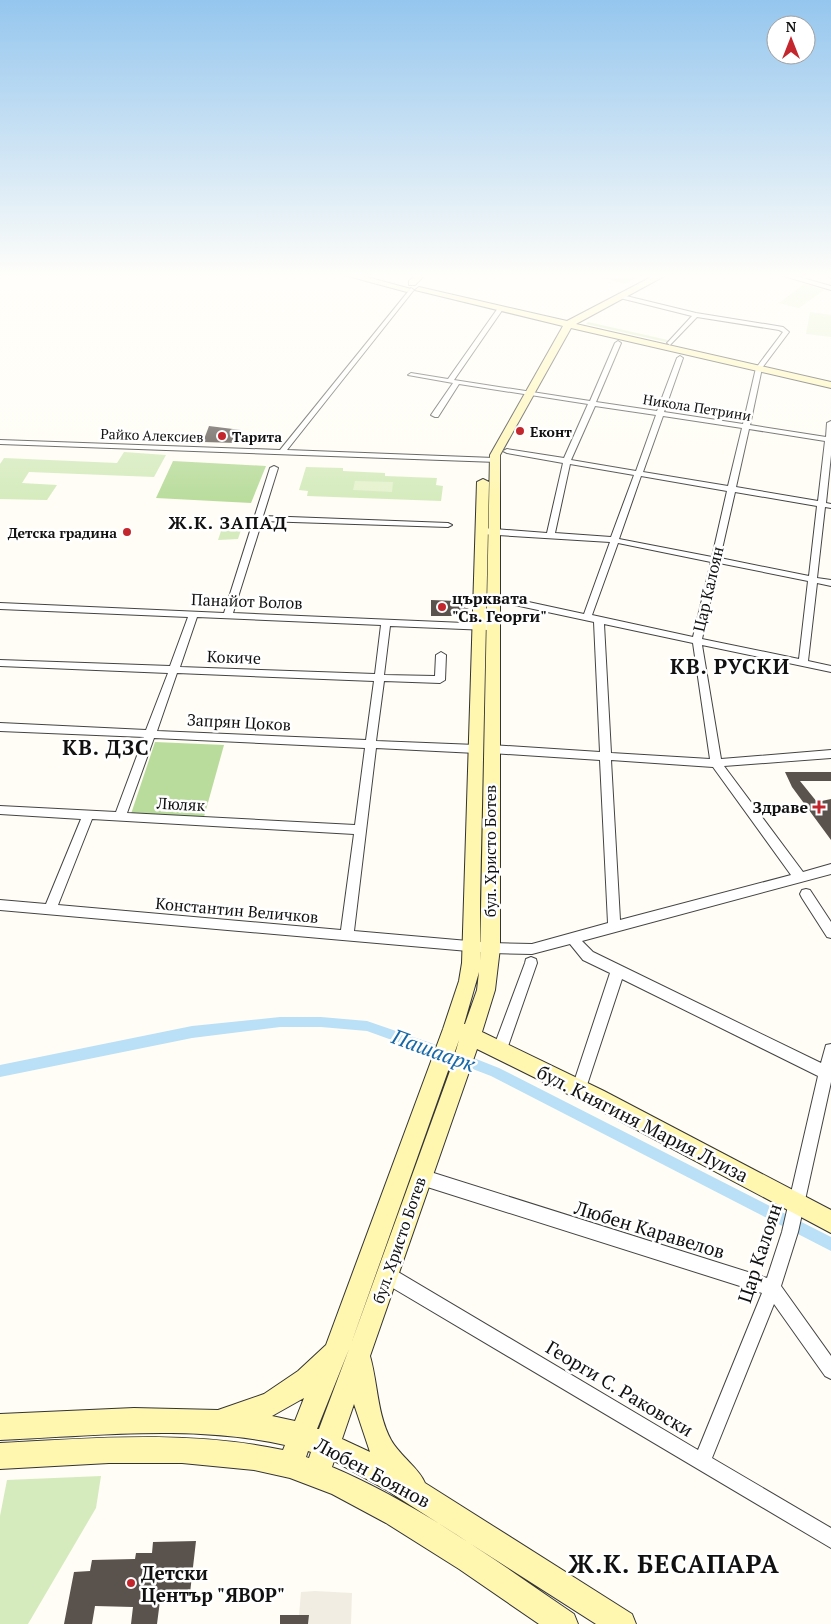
<svg xmlns="http://www.w3.org/2000/svg" width="831" height="1624" viewBox="0 0 831 1624" font-family="'PT Serif',serif">
<style>
.green{fill:#d5ebbd}
.forest{fill:#b9dc9c}
.pitch{fill:#e6f2cf}
.plaza{fill:#f1ede2}
.lines{fill:none;stroke-linecap:round;stroke-linejoin:round}
.canal{fill:#b9e0f7;fill-rule:evenodd}
.building{fill:#5a524d}
.street-casing{stroke:#444;stroke-width:2}
.secondary-casing{stroke:#333;stroke-width:2}
.street{fill:#fff;fill-rule:evenodd}
.secondary{fill:#fff6b0;fill-rule:evenodd}
.poi-dot{fill:#c4262e;stroke:#fff;stroke-width:2}
.labels{text-anchor:middle;dominant-baseline:central;stroke-width:5;stroke-linejoin:round;paint-order:stroke}
.far-street-label{font-size:14px;fill:#111;stroke:#fff}
.far-poi-label{font-size:14px;font-weight:bold;fill:#111;stroke:#fff;text-anchor:start}
.street-label{font-size:16px;fill:#111;stroke:#fff}
.poi-label{font-size:16px;font-weight:bold;fill:#111;stroke:#fff;text-anchor:start}
.far-district-label{font-size:18px;font-weight:bold;letter-spacing:1px;fill:#111;stroke:#fff}
.near-street-label{font-size:19px;fill:#111;stroke:#fff}
.near-poi-label{font-size:19px;font-weight:bold;fill:#111;stroke:#fff;text-anchor:start}
.district-label{font-size:21px;font-weight:bold;letter-spacing:1px;fill:#111;stroke:#fff}
.near-water-label{font-size:21px;font-style:italic;fill:#1768a6;stroke:#fff}
.near-district-label{font-size:25px;font-weight:bold;letter-spacing:1px;fill:#111;stroke:#fff}
</style>
<rect width="100%" height="100%" fill="#fffdf5"/>
<!-- green -->
<path class="green" d="M606,274H643L625,284L601,277Z
M588,322L672,341L670,343L586,324Z
M124,452L166,455L154,477L29,472L22,483L57,485L47,500L0,499V464L4,458L117,463Z
M306,467L343,468V471L385,473V476L437,478L436,485L443,486L441,501L307,496L308,491L299,490Z
M229,527H242L238,539L218,540L221,531H227Z
M101,1476L96,1508L28,1624H0V1516L7,1480Z"/>
<!-- forest -->
<path class="forest" d="M173,461L266,466L251,503L156,498Z
M155,742L224,745L204,817L131,814Z"/>
<!-- pitch -->
<path class="pitch" d="M804,284L824,290L799,308L779,303Z
M810,312L831,315V337L806,334Z
M355,481L393,482L392,492L353,490Z"/>
<!-- plaza -->
<path class="plaza" d="M315,1591L352,1593L351,1624H308L309,1616L299,1615L301,1592Z"/>
<g class="lines">
<!-- canal -->
<path class="canal" d="M280,1017H321L367,1021L451,1050L453,1054L451,1058L447,1060L367,1031L321,1027H280L192,1038L0,1077V1065L192,1026Z
M461,1053L499,1068L831,1237V1251L491,1076L457,1063L455,1059L457,1055Z"/>
</g>
<!-- building -->
<path class="building" d="M209,426L241,430L237,443L203,442Z
M431,600L457,601V605L469,609L457,611V616H431Z
M785,772H831V781H800L817,802L831,799V840L792,787Z
M196,1541L190,1593H161L157,1624H131L133,1607L95,1606L92,1624H64L74,1572L90,1571L92,1560L135,1559L136,1553H152L153,1542Z
M280,1615H309L308,1624H280Z"/>
<g class="lines">
<defs>
<path id="street" d="M777,274H788L831,286V290Z
M824,274H831V278Z
M411,288L414,290L413,291L287,450L494,458H497V462L0,444V440L280,450Z
M622,295L696,313L783,327L789,332L762,368L750,425L826,437L827,423L831,421V455L826,503L831,504V508L825,507L817,578L831,580V586L817,583L808,661L831,666V672L702,645L721,759L831,750V758L724,766L803,872L831,864V874L582,941L593,952L821,1063L826,1045L831,1044V1082L798,1232L781,1286L831,1356V1379L825,1376L774,1304L712,1458L831,1528V1548L381,1281L379,1275L381,1269L387,1267L393,1269L698,1450L762,1293L421,1185L416,1182L413,1177L416,1172L421,1169L767,1278L782,1232L818,1076L622,979L586,1088L584,1093L579,1095L574,1093L572,1088L610,973L583,960L570,944L532,954L491,953L0,910V900L46,904L81,819L0,814V806L116,812L144,737L0,731V723L146,730L168,673L0,666V660L170,666L188,617L0,609V603L224,613L270,468L274,466L278,468L263,516L448,523L452,525L448,527L262,521L233,613L488,624L493,627L488,630L390,626L384,675L435,676L436,655L441,652L446,655L445,680L440,683L384,681L376,741L476,745L481,749L476,753L376,748L354,931L491,943L532,944L608,923L600,760L491,753L486,749L491,745L600,752L594,622L510,604L505,601L510,598L584,614L610,542L482,534L478,531L482,528L547,533L563,463L507,453L503,451L507,449L564,458L588,404L459,384L438,417H435L431,415L453,383L408,375L411,373L448,379L498,308L500,307L503,309L454,380L590,401L615,343L618,341L621,343L596,402L657,411L677,358L680,356L683,358L664,412L743,424L756,368L783,332L779,330L697,317L670,345L667,343L668,342L692,316L620,298L619,297ZM595,406L656,415L636,471L571,460ZM663,416L742,428L728,486L643,472ZM749,429L825,441L818,501L736,487ZM570,464L634,475L611,537L555,533ZM641,476L727,491L712,557L619,539ZM735,492L817,506L809,576L720,558ZM618,543L711,562L693,637L592,615ZM719,563L808,581L799,659L702,639ZM197,617L381,625L375,674L180,667ZM604,624L693,643L710,759L611,753ZM177,673L374,681L366,740L157,731ZM154,738L365,748L355,825L127,813ZM611,760L713,767L791,875L620,920ZM92,819L354,834L341,930L58,905Z
M806,889L810,890L831,922V938L827,937L802,898L800,894L802,890Z
M531,957L536,959L537,963L507,1049L505,1054L500,1055L495,1054L493,1049L525,963L526,959Z"/>
<path id="secondary" d="M340,274H356L411,289L407,292Z
M417,274H426L415,285H409V281Z
M657,274H668L576,324L831,382V388L571,328L500,455V948L495,990L482,1032L604,1091L831,1210V1233L590,1105L477,1049L370,1356C378,1384 377,1414 391,1440C400,1456 419,1468 425,1483L632,1614L636,1624H596L388,1491L334,1461L332,1467C419,1504 496,1561 574,1614L578,1624H539L459,1569L386,1523L332,1494L290,1478L254,1470L182,1463H109L0,1469V1443C95,1438 189,1430 283,1450L285,1445C192,1424 94,1436 0,1440V1414L134,1408L218,1410L264,1394L298,1371L326,1345L443,1029L459,981L462,963L477,482L483,479L489,482L480,899V961L490,455L563,326L415,290L419,287L567,321ZM479,972L477,990L465,1024H464ZM459,1040L451,1068L351,1344ZM349,1349L319,1429H317ZM304,1398L295,1421L272,1416ZM354,1404L370,1452L342,1439ZM308,1451L311,1452L309,1458L306,1457Z"/>
</defs>
<!-- street casing -->
<use href="#street" class="street-casing"/>
<!-- secondary casing -->
<use href="#secondary" class="secondary-casing"/>
<!-- street -->
<use href="#street" class="street"/>
<!-- secondary -->
<use href="#secondary" class="secondary"/>
</g>
<!-- sky -->
<linearGradient id="sky" x2="0" y2="1"><stop stop-color="#95c6ee"/><stop offset="0.55" stop-color="#fffefa"/><stop offset="1" stop-color="#fffefa" stop-opacity="0"/></linearGradient>
<rect width="831" height="502" fill="url(#sky)"/>
<!-- markers -->
<g class="poi-dot">
<circle cx="520" cy="431" r="5"/>
<circle cx="222" cy="436" r="5"/>
<circle cx="127" cy="532" r="5"/>
<circle cx="442" cy="607" r="5"/>
<path d="M816.5 799.5h5v5h5v5h-5v5h-5v-5h-5v-5h5z"/>
<circle cx="131" cy="1583" r="5"/>
</g>
<g class="labels">
<!-- far-street labels -->
<g class="far-street-label">
<text transform="translate(697 407) rotate(9)">Никола Петрини</text>
<text transform="translate(152 435) rotate(2)">Райко Алексиев</text>
</g>
<!-- far-poi labels -->
<g class="far-poi-label">
<text x="530" y="431">Еконт</text>
<text x="232" y="436">Тарита</text>
<text x="117" y="532" text-anchor="end">Детска градина</text>
</g>
<!-- street labels -->
<g class="street-label">
<text transform="translate(708 589) rotate(-77)">Цар Калоян</text>
<text transform="translate(247 601) rotate(2)">Панайот Волов</text>
<text transform="translate(234 657) rotate(2)">Кокиче</text>
<text transform="translate(239 722) rotate(3)">Запрян Цоков</text>
<text transform="translate(181 804) rotate(3)">Люляк</text>
<text transform="translate(490 851) rotate(-90)">бул. Христо Ботев</text>
<text transform="translate(237 910) rotate(5)">Константин Величков</text>
<text transform="translate(399 1240) rotate(-71)">бул. Христо Ботев</text>
</g>
<!-- poi labels -->
<g class="poi-label">
<text x="452" y="598">църквата<tspan x="452" dy="18">"Св. Георги"</tspan></text>
<text x="808" y="807" text-anchor="end">Здраве</text>
</g>
<!-- far-district labels -->
<g class="far-district-label">
<text x="228" y="522">Ж.К. ЗАПАД</text>
</g>
<!-- near-street labels -->
<g class="near-street-label">
<text transform="translate(643 1123) rotate(27)">бул. Княгиня Мария Луиза</text>
<text transform="translate(650 1229) rotate(17)">Любен Каравелов</text>
<text transform="translate(759 1253) rotate(-72)">Цар Калоян</text>
<text transform="translate(620 1388) rotate(31)">Георги С. Раковски</text>
<text transform="translate(373 1472) rotate(28)">Любен Боянов</text>
</g>
<!-- near-poi labels -->
<g class="near-poi-label">
<text x="141" y="1572">Детски<tspan x="141" dy="22">Център "ЯВОР"</tspan></text>
</g>
<!-- district labels -->
<g class="district-label">
<text x="730" y="666">КВ. РУСКИ</text>
<text x="106" y="747">КВ. ДЗС</text>
</g>
<!-- near-water labels -->
<g class="near-water-label">
<text transform="translate(434 1050) rotate(20)">Пашаарк</text>
</g>
<!-- near-district labels -->
<g class="near-district-label">
<text x="674" y="1563">Ж.К. БЕСАПАРА</text>
</g>
</g>
<!-- north arrow -->
<g transform="translate(791 40)"><circle r="24" fill="#ffffff" stroke="#a0a0a0"/>
<path d="M0-4L9 19L0 12L-9 19Z" fill="#c4262e"/>
<text y="-8" font-size="14" font-weight="bold" text-anchor="middle" fill="#111111">N</text>
</g>
</svg>
